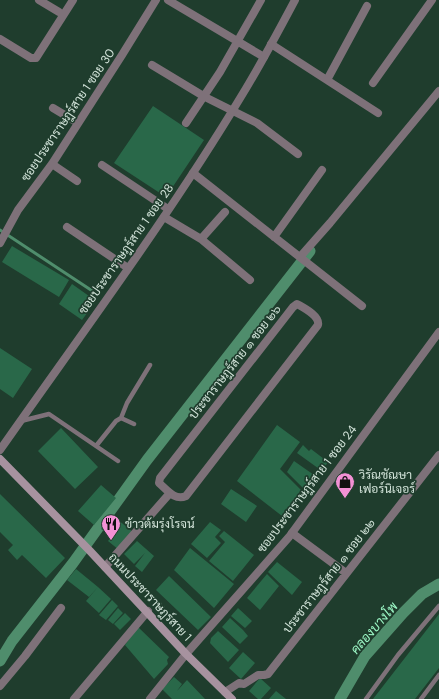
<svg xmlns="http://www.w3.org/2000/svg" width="439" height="699" viewBox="0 0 439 699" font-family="'DM Sans',Sarabun,sans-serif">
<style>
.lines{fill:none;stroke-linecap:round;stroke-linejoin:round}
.stream{stroke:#4f8d6c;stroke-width:3}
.canal{stroke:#4f8d6c;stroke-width:11}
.building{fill:#296849}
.path{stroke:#6a8375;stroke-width:2;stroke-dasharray:2 3;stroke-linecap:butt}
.service{stroke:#7e7179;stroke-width:4.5}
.minor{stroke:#7e7179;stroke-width:8}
.tertiary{stroke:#7e7179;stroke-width:8}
.secondary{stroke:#a7929f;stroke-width:8}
.labels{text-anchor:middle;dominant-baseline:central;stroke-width:3.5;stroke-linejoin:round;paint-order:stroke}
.street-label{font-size:12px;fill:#d3e4da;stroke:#1f3d2d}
.poi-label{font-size:12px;fill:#d3e4da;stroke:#1f3d2d;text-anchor:start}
.water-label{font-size:13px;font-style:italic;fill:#9df9c7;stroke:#1f3d2d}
</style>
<rect width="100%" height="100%" fill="#1f3d2d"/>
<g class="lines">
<!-- stream -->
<path class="stream" d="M0,230L97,294"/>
<!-- canal -->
<path class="canal" d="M0,661L12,641L73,563L147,460L310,251
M340,699L365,656L403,613L422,594L439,584"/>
</g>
<!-- building -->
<path class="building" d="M153,106L204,140L166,197L114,163Z
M12,246L69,280L59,297L2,262Z
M72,284L96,301L82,320L59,304Z
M0,348L32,369L13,398L0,389Z
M277,425L300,442L280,469L301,490L282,516L237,481Z
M61,428L98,467L75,489L38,451Z
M303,445L309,451L311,449L328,462L322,471L297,453Z
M294,461L314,475L303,488L287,472Z
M101,485L116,498L94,525L78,511Z
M231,489L257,506L246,522L221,504Z
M0,494L65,558L46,578L22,555L17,560L8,550L13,545L0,532Z
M112,515L133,532L119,550L108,541L111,537L101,529Z
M210,522L221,530L215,537L221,543L207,558L191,544Z
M224,531L254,555L233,581L209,561L225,542L219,536Z
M137,541L154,556L142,572L135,566L145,553L134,564L124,554Z
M190,548L234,584L214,608L174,570Z
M277,562L302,582L292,595L268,572Z
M76,569L98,587L89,597L67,580Z
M267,574L279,586L260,610L247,598Z
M169,576L211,617L198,630L156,590Z
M98,587L111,599L99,613L86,601Z
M112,600L118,606L106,620L99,615Z
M118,608L123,613L113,624L108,620Z
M238,608L252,621L245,628L231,616Z
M125,613L131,619L120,630L114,624Z
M439,614V668L415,699H373Z
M230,618L243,630L248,636L240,644L222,627Z
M138,627L169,657L167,660L168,664L154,679L125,645Z
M218,631L239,650L228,662L210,643L211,638Z
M243,652L255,663L241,679L229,668Z
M174,677L182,684L177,691L187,680L205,699H172L162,689Z
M260,678L271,688L261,699H258L249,691Z
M276,691L286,699H269Z"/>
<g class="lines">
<!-- path -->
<path class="path" d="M159,611L164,607L160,603"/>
<!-- service -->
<path class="service" d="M121,418L127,403L150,365
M21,421L49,414L118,461
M96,446L116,421L121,418L134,424
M366,699L398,655L439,606
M421,699L439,675"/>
<!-- minor -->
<path class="minor" d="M39,0L59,12
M168,0L264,57
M0,39L31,58H36L73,0
M271,44L378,113
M152,65L205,97L257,123L298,154
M327,80L367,6
M373,83L432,0
M53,108L78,123
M186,123L220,72L261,0
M52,164L77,181
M102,165L168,209
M193,173L362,306
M164,217L201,239L225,212
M67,227L128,268
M274,237L322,170
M201,239L250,280
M0,243L18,210L52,164L122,55L156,0
M300,257L330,223L439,91
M297,304C304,308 320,316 318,325L186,496C175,501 167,490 159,483L160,478L293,307Z
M292,533L346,573
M105,567L170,493
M0,686L25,656L61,608
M225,692L239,683L244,684L258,675H264L268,674L439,455
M74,699L148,611
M150,699L186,654"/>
<!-- tertiary -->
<path class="tertiary" d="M0,450C82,333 168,218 242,95C261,64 278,32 295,0
M186,654L289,537L439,332"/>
<!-- secondary -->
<path class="secondary" d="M0,459L90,551L186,654L232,699"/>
</g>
<!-- icons -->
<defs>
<symbol id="shop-pin" viewBox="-11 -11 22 30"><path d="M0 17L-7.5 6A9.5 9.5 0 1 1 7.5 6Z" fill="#f391d5" stroke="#1f3d2d"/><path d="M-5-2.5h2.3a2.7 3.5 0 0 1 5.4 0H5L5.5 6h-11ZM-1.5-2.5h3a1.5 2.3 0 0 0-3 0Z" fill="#111"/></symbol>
<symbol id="restaurant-pin" viewBox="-11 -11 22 30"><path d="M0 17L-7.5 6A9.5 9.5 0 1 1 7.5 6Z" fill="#f391d5" stroke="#1f3d2d"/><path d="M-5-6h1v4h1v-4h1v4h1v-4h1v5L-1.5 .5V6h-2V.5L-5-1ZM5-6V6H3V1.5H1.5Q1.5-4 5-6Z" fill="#111"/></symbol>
</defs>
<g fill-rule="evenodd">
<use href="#shop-pin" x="334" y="471" width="22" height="30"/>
<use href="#restaurant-pin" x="100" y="513" width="22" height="30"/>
</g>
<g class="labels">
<!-- street labels -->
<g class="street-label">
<text transform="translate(68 115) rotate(-56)">ซอยประชาราษฎร์สาย 1 ซอย 30</text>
<text transform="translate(126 249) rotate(-55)">ซอยประชาราษฎร์สาย 1 ซอย 28</text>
<text transform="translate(235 362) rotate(-52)">ประชาราษฎร์สาย ๑ ซอย ๒๖</text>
<text transform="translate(307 489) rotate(-53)">ซอยประชาราษฎร์สาย 1 ซอย 24</text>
<text transform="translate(329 576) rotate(-52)">ประชาราษฎร์สาย ๑ ซอย ๒๒</text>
<text transform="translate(150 597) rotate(47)">ถนนประชาราษฎร์สาย 1</text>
</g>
<!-- poi labels -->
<g class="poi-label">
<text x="359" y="475">วิรัณชัณษา<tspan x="359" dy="14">เฟอร์นิเจอร์</tspan></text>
<text x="125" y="524">ข้าวต้มรุ่งโรจน์</text>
</g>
<!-- water labels -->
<g class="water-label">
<text transform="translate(374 628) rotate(-49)">คลองบางโพ</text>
</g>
</g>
</svg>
